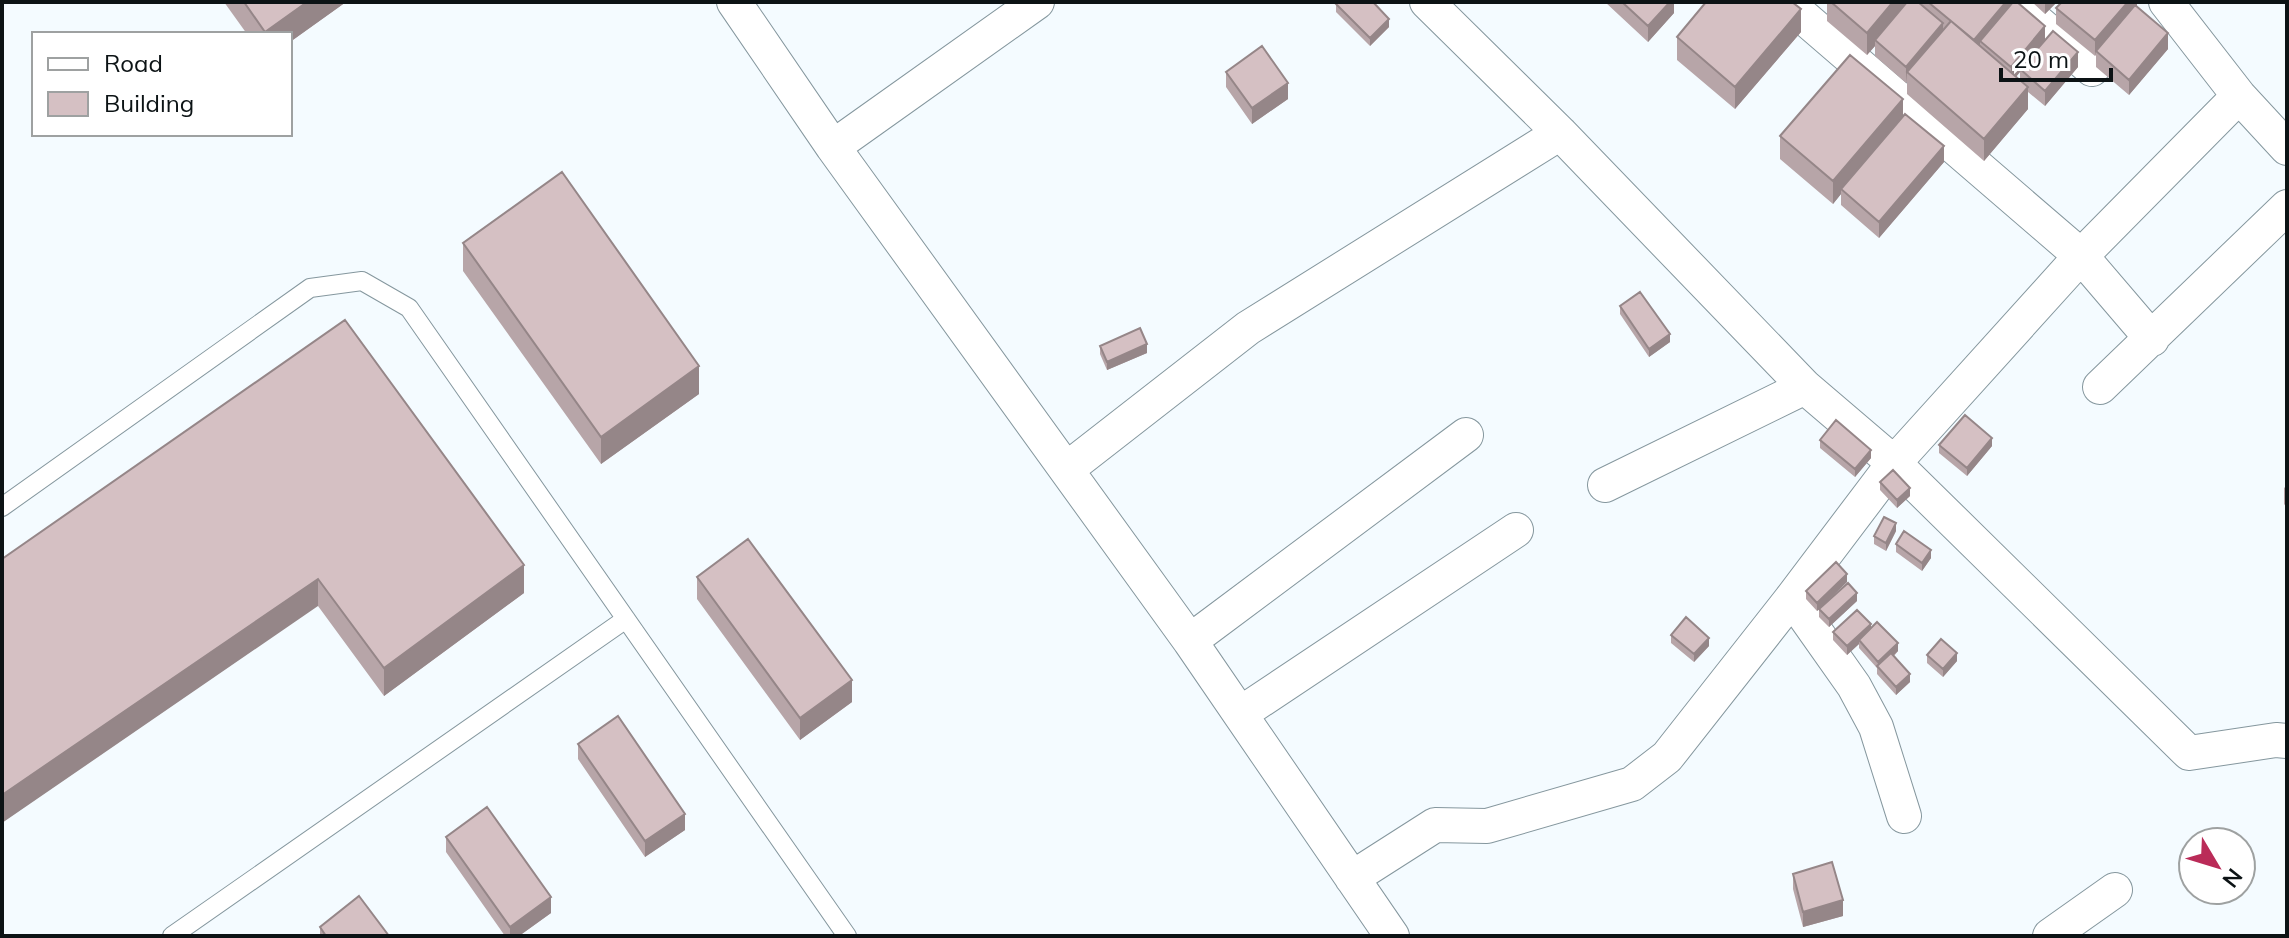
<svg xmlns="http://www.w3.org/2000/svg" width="2289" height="938" viewBox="0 0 2289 938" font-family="Mulish,sans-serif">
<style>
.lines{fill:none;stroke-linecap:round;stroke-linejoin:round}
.lane-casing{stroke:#85979e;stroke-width:20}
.street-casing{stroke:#85979e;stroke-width:36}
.lane{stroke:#fff;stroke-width:18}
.street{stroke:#fff;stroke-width:34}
.wall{fill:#b7a5a8;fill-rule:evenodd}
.shaded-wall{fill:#958688}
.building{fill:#d5c0c3;stroke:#958688;stroke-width:2}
</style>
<rect width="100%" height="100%" fill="#f4fbff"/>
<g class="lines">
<defs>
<path id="lane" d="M2,507L310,288L362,281L409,308L847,936
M172,936L626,619"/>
<path id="street" d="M734,2L833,147L1037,2
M1427,2L1560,133L1805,387L1894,463L2189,753L2276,740L2287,741
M1786,2L2081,256L2152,339
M2014,2L2092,69
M2166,2L2239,96L2287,148
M833,147L1190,641L1392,936
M2100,387L2287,207
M1067,469L1248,328L1560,133
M1605,485L1805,387
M1792,598L1854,686L1876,727L1904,816
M1190,641L1466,435
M1240,714L1516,530
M1352,878L1435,825L1487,826L1632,784L1667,757L1792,598L1894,463L2081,256L2239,96
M2050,936L2115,890"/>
</defs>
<!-- lane casing -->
<use href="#lane" class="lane-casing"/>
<!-- street casing -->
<use href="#street" class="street-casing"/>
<!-- lane -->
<use href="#lane" class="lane"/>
<!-- street -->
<use href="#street" class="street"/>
</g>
<!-- wall -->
<path class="wall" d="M224,2H346L290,42V34H247Z
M1605,2H1674V13L1648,42Z
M1827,2H2017L2045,40L2078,67L2045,106L2028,92V109L1984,161L1907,94V82L1906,83L1875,56V46L1867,55L1827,21ZM2020,71V80L2016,76Z
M2032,2H2057L2045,14Z
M2137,2V7L2168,49L2129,95L2096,67V55L2095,56L2056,24V8Z
M1336,4L1389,27L1370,46L1336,12Z
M1801,32L1735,109L1677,60V37Z
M1226,72L1288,99L1252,124L1226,87Z
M1903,118L1944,162L1879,238L1841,205V194L1833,204L1780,159V136Z
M463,243L699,394L601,464L463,271Z
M1620,306L1670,342L1649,357L1620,314Z
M1100,346L1147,353L1107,370L1100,354Z
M1820,440L1871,458L1855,477L1820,448Z
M1939,445L1992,446L1967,476L1939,453Z
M1880,482L1910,496L1897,508L1880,490Z
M2287,485V508L2284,504V488Z
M1896,531L1886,551L1874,544V536Z
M1896,544L1931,558L1922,571L1896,552Z
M2,559L524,593L384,696L318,606Z
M697,577L852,702L800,740L697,599Z
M1847,582L1817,611L1806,599V591Z
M1857,601L1829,627L1819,617V609Z
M1871,628L1898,651L1894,656L1910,682L1896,695L1877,674V668L1859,648V644L1847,655L1833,640V632Z
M1671,635L1709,646L1694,662L1671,643Z
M1927,655L1957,661L1943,677L1927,663Z
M578,744L685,830L645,857L578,759Z
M446,837L551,913L519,936H505L446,852Z
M1793,874L1843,916L1803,927L1793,889Z
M320,927L389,936H320Z"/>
<!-- shaded-wall -->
<path class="shaded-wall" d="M307,2H346L290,42V34H265V32Z
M1670,2H1674V13L1648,42V26Z
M1893,2H1912L1875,40V46L1867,55V33Z
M2006,2H2015L1980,41V49L1974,40Z
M2045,2H2057L2045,14Z
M2128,2H2137V7L2096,51L2095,56V40Z
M1801,9V32L1735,109V87Z
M1389,19V27L1370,46V38Z
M1943,23V39L1907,72L1906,83V67Z
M2045,26V42L2011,83V67Z
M2168,33V49L2129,95V80Z
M2078,52V67L2045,106V91Z
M1288,83V99L1252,124V108Z
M2028,87V109L1984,161V139Z
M1903,99V122L1841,189V194L1833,204V181Z
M1944,146V162L1879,238V222Z
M1670,334V342L1649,357V349Z
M1147,344V353L1107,370V362Z
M699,366V394L601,464V437Z
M1992,438V446L1967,476V468Z
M1871,450V458L1855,477V469Z
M1910,488V496L1897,508V500Z
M1896,523V531L1886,551V543Z
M1931,550V558L1922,571V563Z
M524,565V593L384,696V668Z
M1847,574V582L1817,611V603Z
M318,579V606L2,823V795Z
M1857,593V601L1829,627V619Z
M1871,624V633L1859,640V644L1847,655V646Z
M1709,638V646L1694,662V654Z
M1898,643V651L1880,668L1878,667V662Z
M1957,653V661L1943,677V669Z
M1910,674V682L1896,695V687Z
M852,680V702L800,740V718Z
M685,814V830L645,857V841Z
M551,897V913L519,936H510V927Z
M1843,900V916L1803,927V912Z"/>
<!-- building -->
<path class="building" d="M244,2H307L265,32Z
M1338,2H1373L1389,19L1370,38L1336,4Z
M1622,2H1670L1648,26Z
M1706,2H1792L1801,9L1735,87L1677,37Z
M1831,2H1893L1867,33Z
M1907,2H1918L1943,23L1906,67L1875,40Z
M1928,2H2006L1974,40Z
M2013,2H2017L2045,26L2011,67L1980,41Z
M2062,2H2128L2095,40L2056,8Z
M2135,5L2168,33L2129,80L2096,51Z
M1951,21L2028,87L1984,139L1907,72Z
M2053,31L2078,52L2045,91L2020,69Z
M1262,46L1288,83L1252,108L1226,72Z
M1850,55L1903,99L1833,181L1780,136Z
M1905,114L1944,146L1879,222L1841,189Z
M562,172L699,366L601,437L463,243Z
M1640,292L1670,334L1649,349L1620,306Z
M345,320L524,565L384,668L318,579L2,795V559Z
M1140,328L1147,344L1107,362L1100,346Z
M1965,415L1992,438L1967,468L1939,445Z
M1836,420L1871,450L1855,469L1820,440Z
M1893,470L1910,488L1897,500L1880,482Z
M1884,517L1896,523L1886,543L1874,536Z
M1904,531L1931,550L1922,563L1896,544Z
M748,539L852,680L800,718L697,577Z
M1836,562L1847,574L1817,603L1806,591Z
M1848,583L1857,593L1829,619L1819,609Z
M1857,610L1871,624L1847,646L1833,632Z
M1686,617L1709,638L1694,654L1671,635Z
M1877,622L1898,643L1878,662L1859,640Z
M1941,639L1957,653L1943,669L1927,655Z
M1891,653L1910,674L1896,687L1877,666Z
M618,716L685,814L645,841L578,744Z
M487,807L551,897L510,927L446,837Z
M1832,862L1843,900L1803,912L1793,874Z
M359,896L389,936H326L320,927Z"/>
<!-- border -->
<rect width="2289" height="938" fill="none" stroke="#0c1315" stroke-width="8"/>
<!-- legend -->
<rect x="32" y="32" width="260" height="104" fill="#ffffff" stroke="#9ea1a1" stroke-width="2"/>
<rect x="48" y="58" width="40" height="12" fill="#ffffff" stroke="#9ea1a1" stroke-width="2"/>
<text x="104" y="72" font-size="24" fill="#0c1315">Road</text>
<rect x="48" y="92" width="40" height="24" fill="#d5c0c3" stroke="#9ea1a1" stroke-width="2"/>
<text x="104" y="112" font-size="24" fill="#0c1315">Building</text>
<!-- north arrow -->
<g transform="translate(2217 866) rotate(128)"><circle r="38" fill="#ffffff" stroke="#9ea1a1" stroke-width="2"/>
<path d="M0-6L14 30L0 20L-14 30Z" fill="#ba2b58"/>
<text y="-12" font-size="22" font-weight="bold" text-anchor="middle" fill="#0c1315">N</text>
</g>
<!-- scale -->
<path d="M2001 68v12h110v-12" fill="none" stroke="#0c1315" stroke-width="4"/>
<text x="2013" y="68" font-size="24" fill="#0c1315" stroke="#ffffff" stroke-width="6" paint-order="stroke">20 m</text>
</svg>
